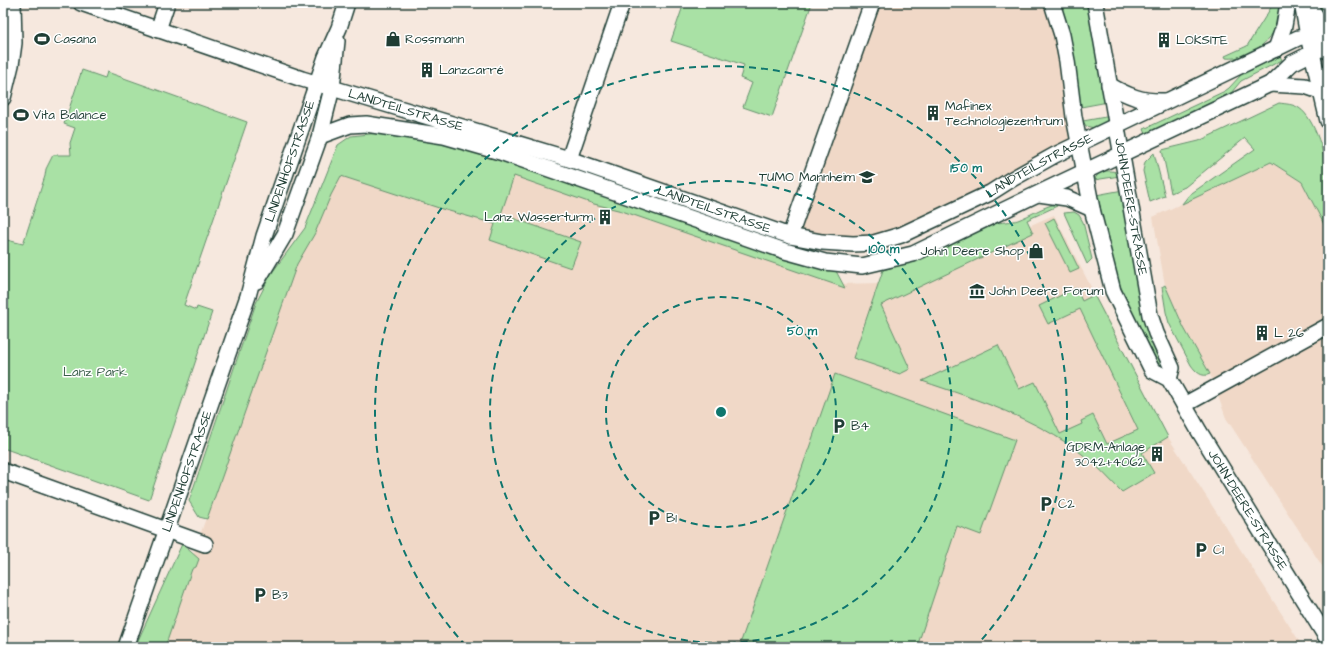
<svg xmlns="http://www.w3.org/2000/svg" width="1331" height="650" viewBox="0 0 1331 650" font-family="'Architects Daughter',sans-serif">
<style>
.built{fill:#f0d8c7}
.green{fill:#a9e1a5;stroke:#648f6c}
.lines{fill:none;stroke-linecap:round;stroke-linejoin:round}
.minor-casing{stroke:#1f3d34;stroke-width:18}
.major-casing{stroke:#1f3d34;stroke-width:22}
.minor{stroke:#fff;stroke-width:15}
.major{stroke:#fff;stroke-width:19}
.ring{fill:none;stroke:#0f766e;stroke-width:2;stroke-dasharray:7 5}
.labels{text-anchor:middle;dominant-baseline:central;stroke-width:3;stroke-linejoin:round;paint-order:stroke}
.poi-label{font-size:13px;fill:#1f3d34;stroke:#fff;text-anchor:start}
.street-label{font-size:13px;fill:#1f3d34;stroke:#fff}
.park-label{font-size:13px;fill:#3b5e4b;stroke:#fff}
.centre{fill:#0f766e;stroke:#fff;stroke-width:2}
.ring-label{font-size:12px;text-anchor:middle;font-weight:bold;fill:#0f766e;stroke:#fff;stroke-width:3;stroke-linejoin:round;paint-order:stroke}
</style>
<rect width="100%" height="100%" fill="#f6e8de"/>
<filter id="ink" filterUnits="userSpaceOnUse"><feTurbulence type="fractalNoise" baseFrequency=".025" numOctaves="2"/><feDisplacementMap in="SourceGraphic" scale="8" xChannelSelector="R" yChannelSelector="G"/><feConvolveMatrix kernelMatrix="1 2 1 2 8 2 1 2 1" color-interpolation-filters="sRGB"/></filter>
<g filter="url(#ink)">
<!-- built -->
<path class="built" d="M876,3H1047L1058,40L1074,141L923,221L869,239L796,233Z
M340,159L515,174L837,284L883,283L920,273L1054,215L1168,437L1303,647H161L295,263Z
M1271,162L1302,182L1328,231V575L1226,418L1210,374L1184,328L1165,285L1153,217Z"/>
<!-- green -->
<path class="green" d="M3,3H13L3,98Z
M684,3H812L772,117L743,107L752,83L740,78L744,65L671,41Z
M1060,3H1090L1108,102L1081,107L1070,42Z
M1270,3H1280C1281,26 1269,45 1247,54C1240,57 1234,59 1226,58L1225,56L1247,46L1272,6Z
M1317,3H1328V24L1325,22Z
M1280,56L1282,60L1241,81L1231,93L1146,134L1144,129L1225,91L1229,88L1241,75Z
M82,70L105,78L107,72L247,122L184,305L196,310L197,307L212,312L149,500L3,448V239L23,244L45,176L46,169L53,155H71L70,143L75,128L64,124Z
M1279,103C1286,104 1293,104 1299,108C1315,118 1326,159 1328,177C1330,195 1328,214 1328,232L1302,182L1271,162L1182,204L1189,195L1255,149L1245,138L1185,187L1171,193L1162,150L1199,141Z
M1111,116L1109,121L1094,128L1086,126L1083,121Z
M379,133L400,135L467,148L836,271L845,288L622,211L594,204L514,176L501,214L581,242L571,268L490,240L495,224L442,209L341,176L331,195L315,233L297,264L207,519L199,517L189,501L256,303L271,274L305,228L338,145L351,136Z
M1154,153L1165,196L1150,202L1143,171L1145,162Z
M1104,171C1110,171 1117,170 1120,176L1094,180L1099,173Z
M1123,190L1140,303L1147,330L1165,369H1161L1136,321L1114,272L1096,195Z
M1056,204L1057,206L1027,220L1033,233L881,305L910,369L900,374L853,358L883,270L916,260L993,224C1000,222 1012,222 1018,220C1031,215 1042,207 1056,204Z
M1074,212L1079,215L1083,222L1092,259L1087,264L1064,213Z
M1054,218L1079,269L1070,273L1045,223Z
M1165,285L1184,328L1210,374C1202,378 1196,372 1191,365L1169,323L1166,312L1162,287Z
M1076,288L1082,301L1094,295L1168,437L1142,453L1154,473L1122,492C1109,479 1097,465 1082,454C1035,418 978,400 922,381L998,345L1019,389L1035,382L1060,434L1082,424L1081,421L1093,415L1107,444L1138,430L1080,309L1048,324L1039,306Z
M835,374L1015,440L981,535L957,526L917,647H739Z
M182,544L199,559L196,567L192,569L165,647H135Z"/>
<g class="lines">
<defs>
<g id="minor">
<path id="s1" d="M81,3L302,79L569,159L790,236L822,242L853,244L874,243L901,235L990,193L1012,179L1055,155L1298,38L1308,36L1328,39"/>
<path id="s2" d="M1052,3L1062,35L1067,61L1074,117L1092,209L1113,291L1152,370L1169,379L1199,431L1328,640"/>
<path id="s3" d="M1095,3L1150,315L1156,333L1172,368L1169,379"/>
<path d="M1302,3L1308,36L1328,121"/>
<path d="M158,30L167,3"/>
<path d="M1276,49L1284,26L1288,3"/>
<path d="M1270,84L1305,86L1328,94"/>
<path d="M1109,85C1128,96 1142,102 1165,101"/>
<path d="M3,98L11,65L14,43L13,3"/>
<path d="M320,136L350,125L366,124L444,136L500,152L785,251L825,262L862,266L913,254L1058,184L1270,84L1292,63L1328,45"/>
<path d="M569,159L622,3"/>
<path d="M1039,194L1067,198L1092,209"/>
<path d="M790,236L872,3"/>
<path d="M257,281L285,234L320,136L332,88L337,41"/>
<path d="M1184,405L1328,326"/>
<path d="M3,471L205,544"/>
<path id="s4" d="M126,647L248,296L264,236L326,57L339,28L347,3"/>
</g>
<path id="major" d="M1305,3L1316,20L1328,49"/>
</defs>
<!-- minor casing -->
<use href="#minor" class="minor-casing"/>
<!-- major casing -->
<use href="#major" class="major-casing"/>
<!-- minor -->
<use href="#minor" class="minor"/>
<!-- major -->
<use href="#major" class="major"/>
</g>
</g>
<!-- distance rings -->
<g class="ring">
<circle cx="721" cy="412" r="115"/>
<circle cx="721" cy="412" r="231"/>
<path d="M466 646A346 346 0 1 1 976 646"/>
</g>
<!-- icons -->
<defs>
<symbol id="stadium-bare" viewBox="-9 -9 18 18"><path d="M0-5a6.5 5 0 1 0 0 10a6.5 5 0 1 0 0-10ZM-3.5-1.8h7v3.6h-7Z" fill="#1f3d34" stroke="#fff" stroke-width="2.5" paint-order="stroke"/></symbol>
<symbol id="shop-bare" viewBox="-9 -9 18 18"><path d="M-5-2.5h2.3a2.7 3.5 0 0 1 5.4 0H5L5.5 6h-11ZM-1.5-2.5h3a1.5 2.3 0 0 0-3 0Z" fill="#1f3d34" stroke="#fff" stroke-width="2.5" paint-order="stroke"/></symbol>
<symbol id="building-bare" viewBox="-9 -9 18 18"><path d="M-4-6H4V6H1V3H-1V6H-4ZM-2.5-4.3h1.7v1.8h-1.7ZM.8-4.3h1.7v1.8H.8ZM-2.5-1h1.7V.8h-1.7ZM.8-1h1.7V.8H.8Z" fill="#1f3d34" stroke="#fff" stroke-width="2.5" paint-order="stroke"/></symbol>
<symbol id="university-bare" viewBox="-9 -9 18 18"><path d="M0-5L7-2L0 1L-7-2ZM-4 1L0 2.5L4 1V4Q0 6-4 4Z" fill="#1f3d34" stroke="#fff" stroke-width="2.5" paint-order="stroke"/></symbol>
<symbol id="museum-bare" viewBox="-9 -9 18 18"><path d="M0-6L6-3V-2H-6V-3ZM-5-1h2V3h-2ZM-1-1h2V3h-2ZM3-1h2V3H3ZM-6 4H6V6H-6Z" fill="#1f3d34" stroke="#fff" stroke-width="2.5" paint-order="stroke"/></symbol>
<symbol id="parking-bare" viewBox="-9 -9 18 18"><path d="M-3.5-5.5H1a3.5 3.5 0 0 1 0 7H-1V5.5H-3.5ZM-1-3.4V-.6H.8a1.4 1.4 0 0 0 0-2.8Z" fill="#1f3d34" stroke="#fff" stroke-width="2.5" paint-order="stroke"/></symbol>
</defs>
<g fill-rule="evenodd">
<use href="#stadium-bare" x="31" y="28" width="22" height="22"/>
<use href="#shop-bare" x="382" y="28" width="22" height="22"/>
<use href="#building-bare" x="1153" y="29" width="22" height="22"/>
<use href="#building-bare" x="416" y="59" width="22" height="22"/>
<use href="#building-bare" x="922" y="102" width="22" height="22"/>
<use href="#stadium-bare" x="10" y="104" width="22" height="22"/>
<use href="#university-bare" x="856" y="166" width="22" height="22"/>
<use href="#building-bare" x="594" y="206" width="22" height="22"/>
<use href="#shop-bare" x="1025" y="240" width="22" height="22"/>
<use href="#museum-bare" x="966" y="280" width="22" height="22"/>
<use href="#building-bare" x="1251" y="322" width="22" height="22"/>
<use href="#parking-bare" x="828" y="415" width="22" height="22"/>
<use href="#building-bare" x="1146" y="443" width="22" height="22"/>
<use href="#parking-bare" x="1035" y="493" width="22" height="22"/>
<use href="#parking-bare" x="643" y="507" width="22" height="22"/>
<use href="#parking-bare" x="1190" y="539" width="22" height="22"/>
<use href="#parking-bare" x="249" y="584" width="22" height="22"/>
</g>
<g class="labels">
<!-- poi labels -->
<g class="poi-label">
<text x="54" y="39">Casana</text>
<text x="405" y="39">Rossmann</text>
<text x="1176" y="40">LOKSITE</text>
<text x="439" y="70">Lanzcarré</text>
<text x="945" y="106">Mafinex<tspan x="945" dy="15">Technologiezentrum</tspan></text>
<text x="33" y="115">Vita Balance</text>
<text x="855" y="177" text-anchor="end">TUMO Mannheim</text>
<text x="593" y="217" text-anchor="end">Lanz Wasserturm</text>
<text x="1024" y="251" text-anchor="end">John Deere Shop</text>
<text x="989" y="291">John Deere Forum</text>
<text x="1274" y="333">L 26</text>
<text x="851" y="426">B4</text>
<text x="1145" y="447" text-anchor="end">GDRM-Anlage<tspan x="1145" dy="15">3042+4062</tspan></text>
<text x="1058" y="504">C2</text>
<text x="666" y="518">B1</text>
<text x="1213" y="550">C1</text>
<text x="272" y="595">B3</text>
</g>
<!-- street labels -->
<g class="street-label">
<text stroke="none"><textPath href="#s1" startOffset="342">LANDTEILSTRASSE</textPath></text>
<text stroke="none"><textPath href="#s4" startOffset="513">LINDENHOFSTRASSE</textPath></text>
<text stroke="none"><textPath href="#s1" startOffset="1014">LANDTEILSTRASSE</textPath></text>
<text stroke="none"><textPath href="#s3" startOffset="207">JOHN-DEERE-STRASSE</textPath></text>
<text stroke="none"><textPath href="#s1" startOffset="666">LANDTEILSTRASSE</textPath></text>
<text stroke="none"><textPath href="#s4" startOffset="186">LINDENHOFSTRASSE</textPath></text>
<text stroke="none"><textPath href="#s2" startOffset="555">JOHN-DEERE-STRASSE</textPath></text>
</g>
<!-- park labels -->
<g class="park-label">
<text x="95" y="372">Lanz Park</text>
</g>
</g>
<circle cx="721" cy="412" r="6" class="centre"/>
<g class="ring-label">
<text x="966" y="172">150 m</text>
<text x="884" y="253">100 m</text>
<text x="802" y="335">50 m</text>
</g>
<!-- margin -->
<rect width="1331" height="650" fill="none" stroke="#fff" stroke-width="16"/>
<rect x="8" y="8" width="1315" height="634" fill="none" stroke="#1f3d34" stroke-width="1.5" filter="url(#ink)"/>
</svg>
